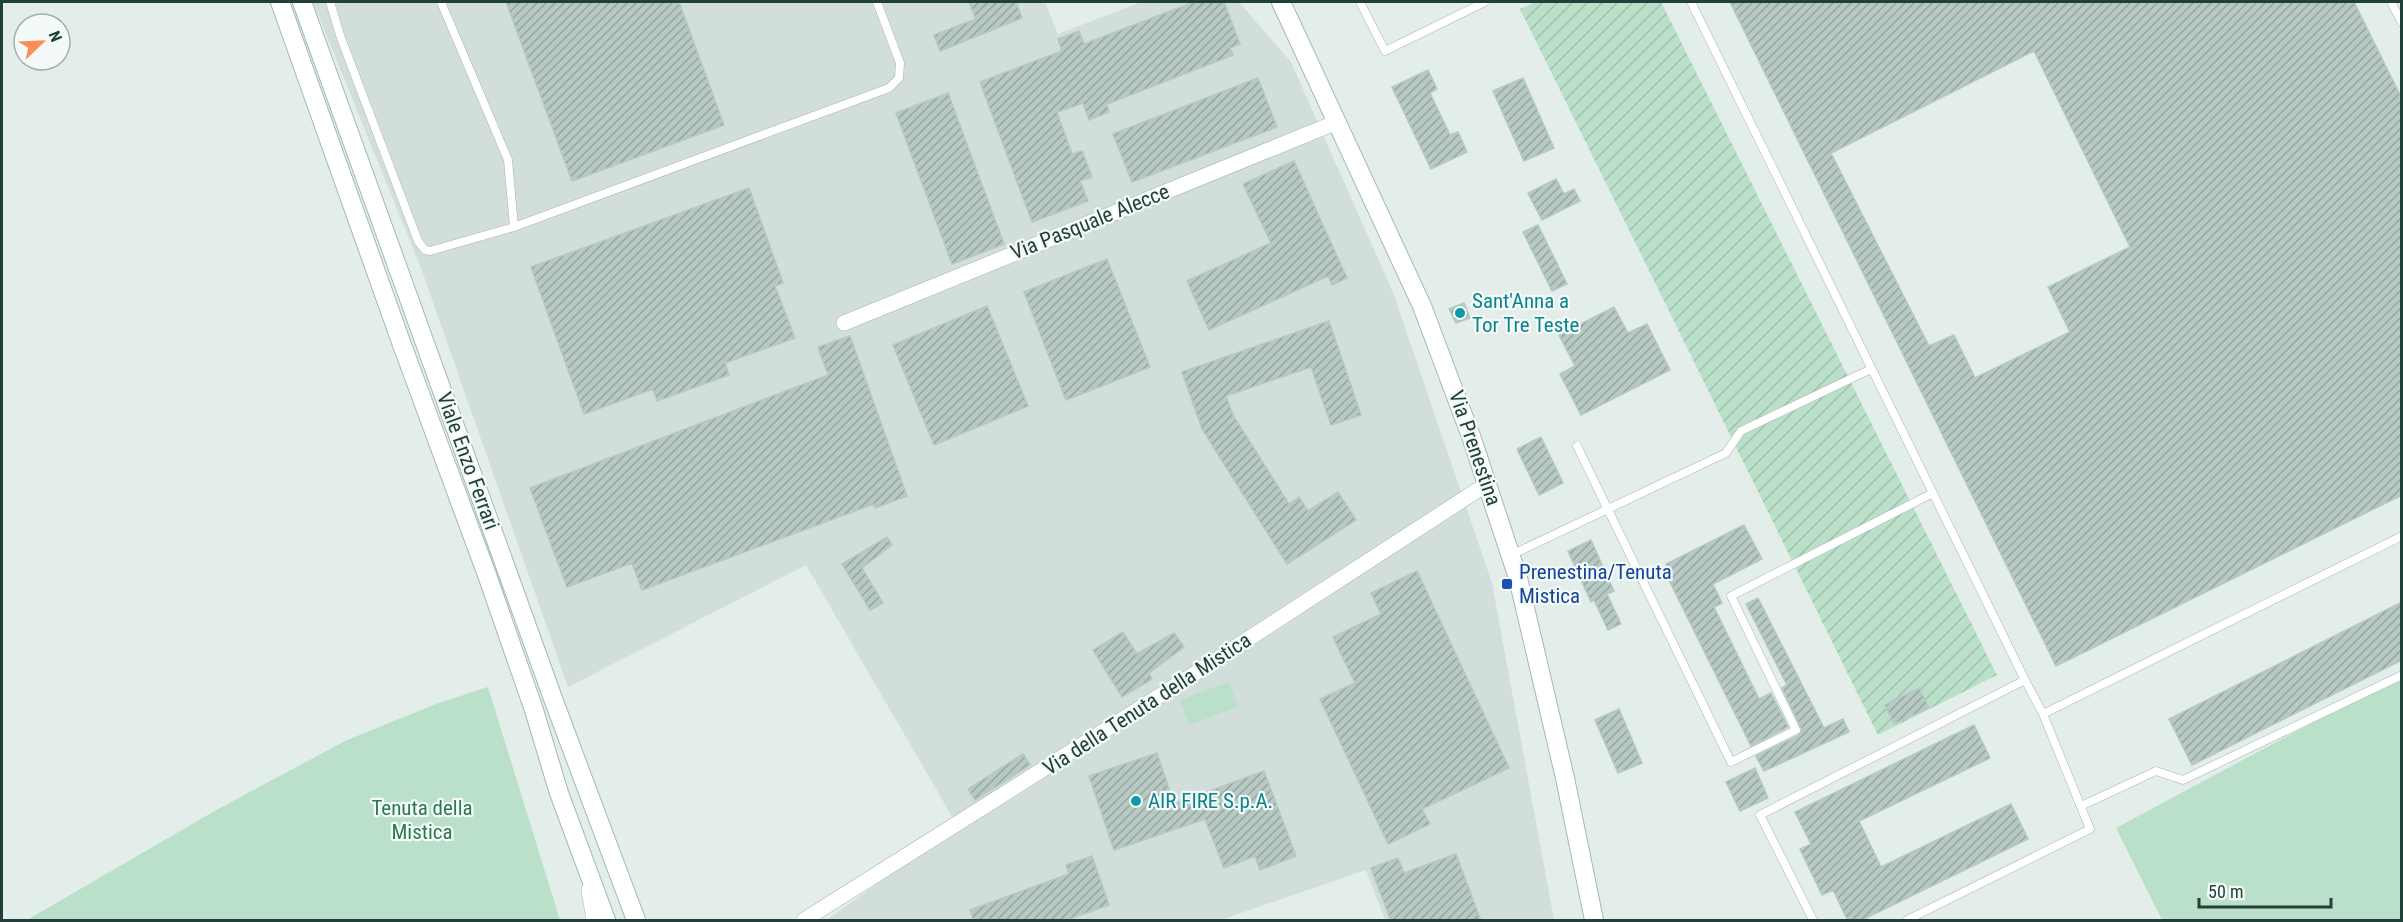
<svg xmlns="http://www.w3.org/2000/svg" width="2403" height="922" viewBox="0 0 2403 922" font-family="'Roboto Condensed',sans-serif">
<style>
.built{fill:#d1ded9}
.green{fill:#bbe0c9}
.garden{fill:url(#garden-furrows)}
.building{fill:url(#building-hatch);stroke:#b5c8c2;stroke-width:1.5;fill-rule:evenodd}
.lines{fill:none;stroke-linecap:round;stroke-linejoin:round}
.lane-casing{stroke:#a5b6b2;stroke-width:9}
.street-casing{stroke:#a5b6b2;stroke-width:16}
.secondary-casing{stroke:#a1bab4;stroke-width:20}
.lane{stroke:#fff;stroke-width:8}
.street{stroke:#fff;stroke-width:15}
.secondary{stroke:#fff;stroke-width:18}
.culture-dot{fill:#0f9aa8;stroke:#f4faf8;stroke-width:2}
.transit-dot{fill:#1a4fb4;stroke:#f4faf8;stroke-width:2}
.labels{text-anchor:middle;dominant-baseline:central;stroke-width:4.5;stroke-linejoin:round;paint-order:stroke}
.street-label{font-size:21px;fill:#21403b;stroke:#f4faf8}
.culture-label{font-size:21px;fill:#0d838f;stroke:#f4faf8;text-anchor:start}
.transit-label{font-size:21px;fill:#164399;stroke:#f4faf8;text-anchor:start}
.park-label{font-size:21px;fill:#297a50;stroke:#f4faf8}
</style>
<defs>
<pattern id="garden-furrows" width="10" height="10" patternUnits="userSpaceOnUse" patternTransform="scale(1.5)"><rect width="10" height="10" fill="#bbe0c9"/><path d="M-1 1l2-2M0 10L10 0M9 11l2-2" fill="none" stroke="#a0c1ae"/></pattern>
<pattern id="building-hatch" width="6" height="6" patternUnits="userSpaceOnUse" patternTransform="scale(1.5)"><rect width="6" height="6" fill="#b8c9c3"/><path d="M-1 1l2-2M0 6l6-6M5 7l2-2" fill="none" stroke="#95a5a0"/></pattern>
</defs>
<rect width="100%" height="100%" fill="#e3eeea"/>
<!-- built -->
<path class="built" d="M313,2H1045L1058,34L1141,2H1239L1291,62L1394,295L1492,583L1554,920H1385L1366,870L1226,918V920H827L957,825L806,565L568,687L421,268Z"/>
<!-- green -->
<path class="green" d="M2401,675V920H2162L2116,828Z
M1229,682L1238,707L1189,725L1180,700Z
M488,687L560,920H27L218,809L347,740L436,704Z"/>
<!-- garden -->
<path class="garden" d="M1535,2H1661L1997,675L1878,735L1520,9Z"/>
<!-- building -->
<path class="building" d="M506,2H679L724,125L572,181Z
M969,2H1016L1022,18L940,51L934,35L976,19Z
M1194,2H1224L1240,44L1230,48L1233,55L1107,104L1109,112L1089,120L1083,103L1057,112L1072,154L1082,151L1092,177L1080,181L1088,201L1032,222L980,82L1062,51L1058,39L1079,31L1084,44Z
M1730,2H2354L2402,99V495L2056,666ZM2034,51L2130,247L2048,287L2070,332L1975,378L1954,335L1929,346L1831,153Z
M1428,70L1437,89L1430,93L1450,135L1458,132L1467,152L1431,169L1392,87Z
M1258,78L1277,127L1132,182L1113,134Z
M1523,78L1554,148L1524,161L1493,91Z
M948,93L1004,244L952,264L896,113Z
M1294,161L1347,278L1332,285L1328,276L1209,330L1187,281L1271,243L1243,184Z
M1556,179L1564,194L1574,189L1580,201L1542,220L1528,193Z
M749,188L783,283L775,286L795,338L725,363L729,375L657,401L653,389L584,414L531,267Z
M1538,225L1567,284L1552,291L1523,232Z
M1107,259L1150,367L1066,400L1024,292Z
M1464,303L1470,318L1456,323L1449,309Z
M987,306L1028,406L934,445L893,345Z
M1614,307L1628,333L1647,324L1670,370L1581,415L1560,374L1575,366L1559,335Z
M1329,321L1361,415L1331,425L1311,367L1226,396L1233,415L1289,504L1299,497L1308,511L1338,492L1356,520L1287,564L1202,429L1182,372Z
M850,336L907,496L875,508L874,504L642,590L632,563L567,587L530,488L828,375L818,347Z
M1541,437L1563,483L1539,495L1517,449Z
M1744,525L1762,559L1713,584L1722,603L1714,607L1759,699L1771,693L1788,727L1751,746L1666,574L1670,572L1666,564Z
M887,537L892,545L862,568L883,603L870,610L842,564Z
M1591,540L1614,591L1607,594L1621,624L1608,630L1594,600L1591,602L1568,551Z
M1417,571L1509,768L1422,809L1430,824L1388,844L1320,699L1355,683L1333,637L1381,614L1371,593Z
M1758,598L1824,728L1843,719L1849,732L1764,771L1756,756L1799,735L1802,730L1782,688L1787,685L1746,604Z
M2402,602V660L2192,765L2169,719Z
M1123,632L1137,654L1174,633L1184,647L1149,673L1152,679L1122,697L1093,650Z
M1919,688L1929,708L1894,724L1885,705Z
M1619,709L1642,763L1618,773L1595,720Z
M1974,725L1990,758L1859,821L1881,867L2011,804L2028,839L1860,921H1848L1833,890L1822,895L1800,849L1811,844L1795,812Z
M1157,753L1174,804L1264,771L1296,856L1260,870L1255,856L1224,868L1205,819L1114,850L1089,776Z
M1023,754L1030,765L975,800L968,789Z
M1755,768L1768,798L1740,811L1726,782Z
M1456,854L1481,921H1391L1371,868L1398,858L1404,873Z
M1092,856L1109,905L1064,921H974L970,910L1069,874L1066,865Z"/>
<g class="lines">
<defs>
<path id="lane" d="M330,2L341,38L418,241L425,250L430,251L514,227L889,88L899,78L900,63L877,2
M441,2L508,160L514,227
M1360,2L1385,51L1485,2
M1691,2L2025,680
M2391,2L2402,23
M1577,446L1731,762L1796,730L1731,596L1933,493
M1511,555L1726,453L1741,431L1871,369
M2043,714L2402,536
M2081,806L2156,771L2183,780L2402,675
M1813,920L1760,815L2025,680L2043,714L2090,829L1907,920"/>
<path id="street" d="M844,323L1337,122
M589,890L594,920
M804,920L1191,676L1487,484"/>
<path id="secondary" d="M280,2L401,342L487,575L534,710L559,793L606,920
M302,2L555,704L636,920
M1281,2L1422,306L1472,439L1518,578L1565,778L1594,920"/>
</defs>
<!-- lane casing -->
<use href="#lane" class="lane-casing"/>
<!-- street casing -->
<use href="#street" class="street-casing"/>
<!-- secondary casing -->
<use href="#secondary" class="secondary-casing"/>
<!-- lane -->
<use href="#lane" class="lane"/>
<!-- street -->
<use href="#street" class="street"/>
<!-- secondary -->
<use href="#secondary" class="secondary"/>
</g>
<!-- markers -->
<g class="culture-dot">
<circle cx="1460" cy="313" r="6"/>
<circle cx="1136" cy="801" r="6"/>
</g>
<rect class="transit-dot" x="1501" y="578" width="12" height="12" rx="3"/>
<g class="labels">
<!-- street labels -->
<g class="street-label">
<text transform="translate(1090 222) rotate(-22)">Via Pasquale Alecce</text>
<text transform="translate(1475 448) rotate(71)">Via Prenestina</text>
<text transform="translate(468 461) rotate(70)">Viale Enzo Ferrari</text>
<text transform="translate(1147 704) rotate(-33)">Via della Tenuta della Mistica</text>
</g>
<!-- culture labels -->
<g class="culture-label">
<text x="1472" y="301">Sant'Anna a<tspan x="1472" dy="24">Tor Tre Teste</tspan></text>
<text x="1148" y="801">AIR FIRE S.p.A.</text>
</g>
<!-- transit labels -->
<g class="transit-label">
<text x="1519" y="572">Prenestina/Tenuta<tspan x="1519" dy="24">Mistica</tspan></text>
</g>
<!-- park labels -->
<g class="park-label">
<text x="422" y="808">Tenuta della<tspan x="422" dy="24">Mistica</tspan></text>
</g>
</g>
<!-- border -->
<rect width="2403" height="922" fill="none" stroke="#21403b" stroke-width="6"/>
<!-- north arrow -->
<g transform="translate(42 42) rotate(67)"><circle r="28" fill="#f4faf8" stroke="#a0b0ac" stroke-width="1.5"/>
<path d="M0-4.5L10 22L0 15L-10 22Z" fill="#fa8e55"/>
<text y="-9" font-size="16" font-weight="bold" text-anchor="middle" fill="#21403b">N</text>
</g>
<!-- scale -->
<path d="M2199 898v9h132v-9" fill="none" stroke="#21403b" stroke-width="3"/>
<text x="2208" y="898" font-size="18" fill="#21403b" stroke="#f4faf8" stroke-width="4.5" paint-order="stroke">50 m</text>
</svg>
